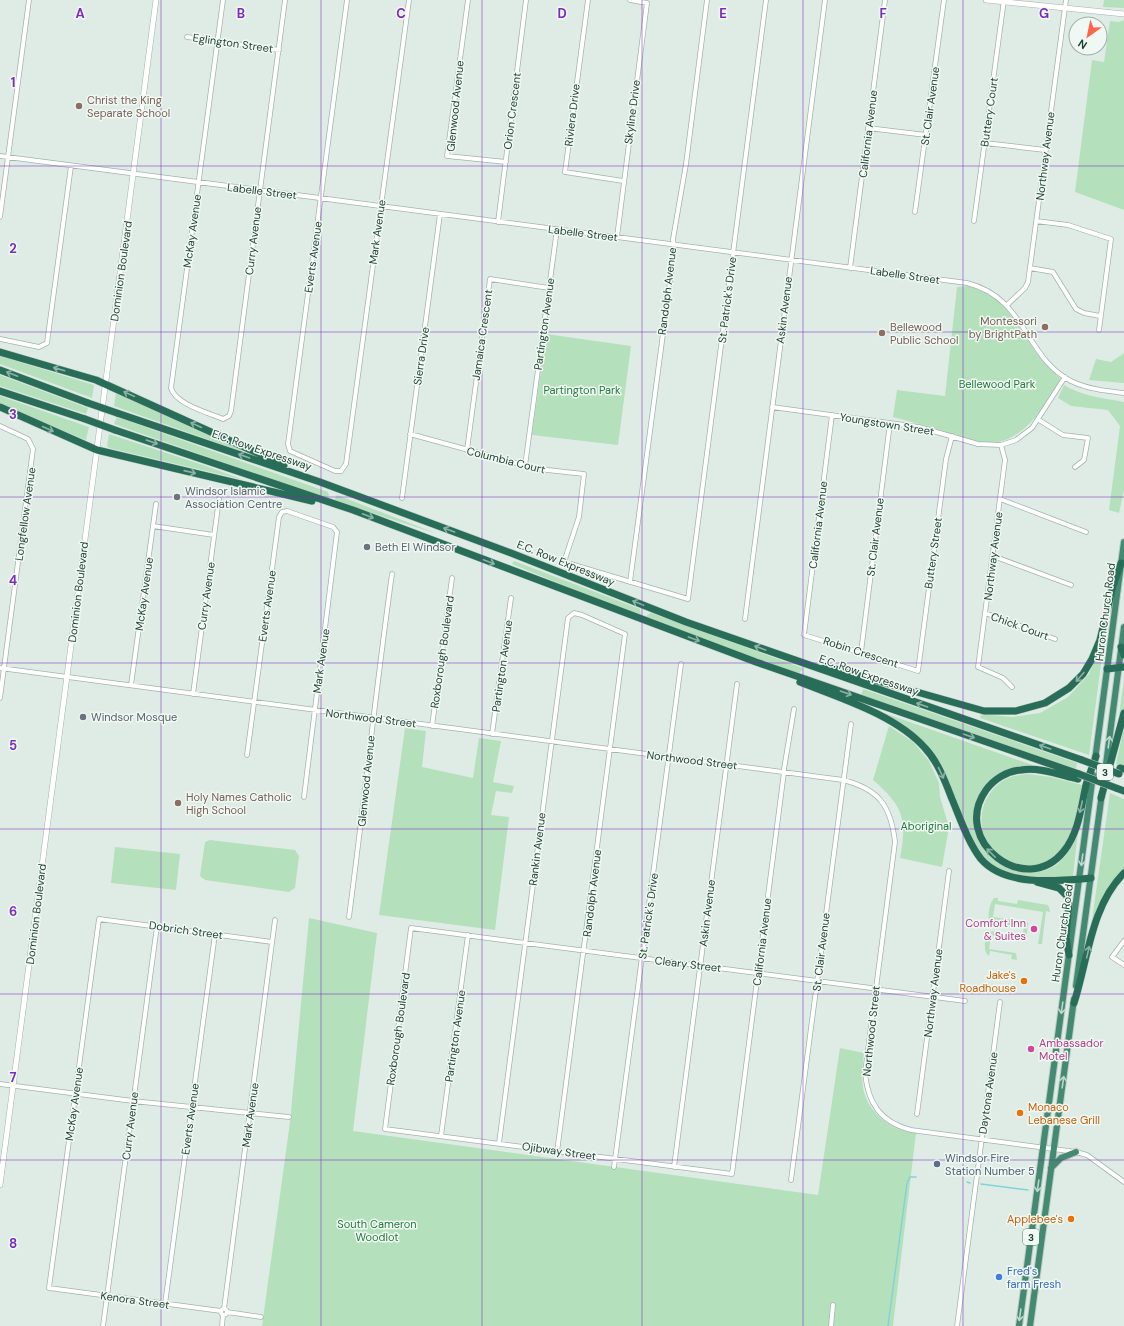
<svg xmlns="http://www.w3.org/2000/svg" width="1124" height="1326" viewBox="0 0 1124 1326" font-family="'DM Sans',sans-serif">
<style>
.green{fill:#b5e0bc}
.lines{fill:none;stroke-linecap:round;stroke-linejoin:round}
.stream{stroke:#80d4d8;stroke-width:1.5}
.minor-casing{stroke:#a1b4ac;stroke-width:5.5}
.tertiary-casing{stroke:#a1b4ac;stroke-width:6}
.trunk-casing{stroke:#c0c9c6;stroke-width:8}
.motorway-casing{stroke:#c0c9c6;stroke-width:8}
.minor{stroke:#fff;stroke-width:4}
.tertiary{stroke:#fff;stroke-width:5}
.trunk{stroke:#428a72;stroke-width:6}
.motorway{stroke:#276d57;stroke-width:7}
.motorway-bridge-casing{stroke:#c0c9c6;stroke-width:8;stroke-linecap:butt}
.motorway-bridge{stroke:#276d57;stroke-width:7}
.oneway{stroke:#8cb2a5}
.oneway2{stroke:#bcd7cc}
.grid{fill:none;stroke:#7b2cbf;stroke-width:1;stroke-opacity:0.55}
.education-dot{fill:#8d6e63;stroke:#f0f8f3;stroke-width:1.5}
.worship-dot{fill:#6b7280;stroke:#f0f8f3;stroke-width:1.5}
.hotel-dot{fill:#d1479c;stroke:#f0f8f3;stroke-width:1.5}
.food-dot{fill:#e8710a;stroke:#f0f8f3;stroke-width:1.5}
.service-dot{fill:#5c6f8a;stroke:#f0f8f3;stroke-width:1.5}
.shop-dot{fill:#3f7fe0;stroke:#f0f8f3;stroke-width:1.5}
.labels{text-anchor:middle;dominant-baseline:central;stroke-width:3;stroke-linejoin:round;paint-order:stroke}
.shield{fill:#f0f8f3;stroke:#5d766c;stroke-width:1}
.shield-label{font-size:10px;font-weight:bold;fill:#1e3e32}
.street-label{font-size:11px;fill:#1e3e32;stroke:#f0f8f3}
.education-label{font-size:11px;fill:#785e54;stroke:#f0f8f3;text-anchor:start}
.park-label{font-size:11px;fill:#24793c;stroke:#f0f8f3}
.worship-label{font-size:11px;fill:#5b616d;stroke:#f0f8f3;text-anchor:start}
.hotel-label{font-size:11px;fill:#b23c85;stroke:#f0f8f3;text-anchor:end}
.food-label{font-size:11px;fill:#c56008;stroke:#f0f8f3;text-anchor:end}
.service-label{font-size:11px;fill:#4e5e75;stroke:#f0f8f3;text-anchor:start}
.shop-label{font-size:11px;fill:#366cbe;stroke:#f0f8f3;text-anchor:start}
.grid-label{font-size:13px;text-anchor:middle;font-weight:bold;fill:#7b2cbf;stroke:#f0f8f3;stroke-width:3;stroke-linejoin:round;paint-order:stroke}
</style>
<rect width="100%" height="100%" fill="#dfece5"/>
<!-- green -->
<path class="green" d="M1104,0H1124V8L1103,7Z
M1124,20V210L1075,192L1092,60L1104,62L1110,21L1119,22Z
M968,286C1006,294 1018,329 1039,356C1046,365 1053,372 1061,379C1045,405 1027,438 994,443C979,445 953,434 937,429C923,425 908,421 893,417L897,390L945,396L957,287Z
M546,334L631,346L618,445L532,435Z
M1124,353V383L1089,380L1096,359L1111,362Z
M0,356L94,385L92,398L0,364Z
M0,375L88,408L86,414L0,386Z
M1064,385C1082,396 1103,398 1124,402V490L1119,513L1109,510L1120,426L1108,410L1071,406L1058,398Z
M116,393L243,450V452L114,406Z
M0,396L89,427L86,440L0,405Z
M117,417L328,492L329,496L325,498L114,424Z
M109,434L206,466L244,480L109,448L107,446Z
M337,495L438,534L334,501Z
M514,561L640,609L641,615L638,616L512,564Z
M651,613L800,667L803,669L798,674L647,619V615Z
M1105,634L1089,755L980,718L981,714L1012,717L1040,713L1068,697L1089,674Z
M1124,679V710L1121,717L1119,716Z
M863,689L1077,763L1076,769L861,696Z
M884,713L1035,766L1034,767L1019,766L996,776C991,785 976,812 975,820C972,856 1017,883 1049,869C1064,863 1072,847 1078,832L1073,876C1053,877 1029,880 1009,875C966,863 957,777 928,746C916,732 898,724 882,715Z
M889,726L913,742L929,761L939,783L940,797L949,827L942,867L900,858C907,819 904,807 873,780Z
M1124,727V766L1116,764Z
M405,728L426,731L422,767L473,778L479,738L501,741L493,782L514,786L512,793L496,791L491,815L509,817L495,930L379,915Z
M1027,774L1051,777L1082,785C1078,805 1075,828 1065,846C1060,855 1049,861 1040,864C991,880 959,813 1001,782C1008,777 1018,775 1027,774Z
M1110,793L1124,799V871L1091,927Z
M210,840L295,850L299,856L295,888L289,892L205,880L200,876L205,842Z
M115,847L180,854L176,890L111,883Z
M994,898H998V901L1017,904L1018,900L1048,905L1050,910V912L1046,911L1042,944H1038L1043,912L995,904L993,917L1028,922L1026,941L991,936L989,949L1016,953L1017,960L1011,959L1012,955L990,951L989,956C982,951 985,938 989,932L994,931V934L1022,938L1024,927L995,923L994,926L990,924C987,917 989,904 994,898Z
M309,918L377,933L353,1131L818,1195L840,1048L864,1053C863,1064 861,1076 863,1088C868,1113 891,1131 916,1133L893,1326H262L290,1122Z"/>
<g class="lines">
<!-- stream -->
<path class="stream" d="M967,1182L970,1183
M981,1184L1028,1190
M888,1326L907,1183L910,1177H916"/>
<defs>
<path id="minor" d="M223,0L171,388C175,404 209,413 223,419L229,416L231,411L285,0
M347,0L288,444L290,451L335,471H341L346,464L409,0
M468,0L447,156L506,162
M588,0L565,172L623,181
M187,37L279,50
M868,128L926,135
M985,143L1045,150
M0,156L967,283C1027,298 1024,357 1071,381C1087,389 1106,391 1124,393
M915,212L944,0
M0,217L29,0
M974,221L1004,0
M1036,221L1068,225L1111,239L1099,330
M498,222L526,0
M617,237L647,3L630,0
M850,268L885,0
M1030,268L1053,272L1076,309L1084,313L1100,316
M1007,305L1025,288L1028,282L1066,0
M0,339L39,347L47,343L71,166
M772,407L919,427L978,444L1001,445L1016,440L1032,428L1065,377
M832,415L804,635L918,671L946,459L952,436
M1039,420L1063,435L1088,438L1084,460L1075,467
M0,426L28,439L33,449L0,698
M410,434L538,469L584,474L579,517L564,562L688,599L766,0
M1001,445L1005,460L978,667L1003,678L1012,687
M467,450L490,279L549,288
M525,466L557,229
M402,498L440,214
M1000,499L1086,532
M153,526L214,535
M993,556L1071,585
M630,582L674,251L673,239L686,164L707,0
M985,613L1055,639
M745,619L825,0
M861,652L890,423
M0,668L843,780C879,789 891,806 895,842L865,1073C868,1103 880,1122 911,1130L1076,1152L1087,1155L1124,1182
M131,685L156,504
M193,694L219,499
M794,709L784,769V772L732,1174L385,1129L411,928L871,988L881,990L965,1001
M432,726L452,578
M492,734L511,598
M247,755L279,517L282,512L287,511L333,527L337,532L304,797
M349,917C364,803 376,688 392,574
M1124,941L1112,957L1124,965
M0,1084L133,1101L289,1117
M917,1114L949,871
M441,1136L468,935
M499,1143L568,618L574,613L582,615L625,634L557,1152
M614,1167L681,664
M674,1167L737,684
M791,1180L851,724
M165,1304L215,934
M221 1312a3 3 0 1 1 6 0a3 3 0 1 1-6 0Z
M224,1309L275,920
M221,1311L49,1288L99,919L272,942
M227,1312L261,1317
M103,1326L157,926
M222,1326L223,1315
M831,1326L833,1305
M957,1326L1000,1002"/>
<path id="tertiary" d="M986,0L1124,14
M0,1185L156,0"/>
<path id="trunk" d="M1095,760L1124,542
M1105,772L1124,627
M1076,986L1102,793
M1051,1168L1061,1158L1076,1152
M1019,1326L1093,775
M1030,1326L1074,999"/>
<path id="motorway" d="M0,352L96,380L284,465
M0,370L88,403
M0,391L85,419
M0,407L97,450L312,501
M117,413L320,482L511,553L686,622L1082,760
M115,430L353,510L756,662L1079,774
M1121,647L1124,655
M825,666L984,711H1016L1045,703L1069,688L1083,674L1092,659L1100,640L1113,586L1121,563
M1107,669L1124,667
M800,682C840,698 896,715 925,748C938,762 945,781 952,799C960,818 968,842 981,859C1005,887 1057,881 1091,878
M1120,768L1124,769
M1078,779C1060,775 1040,767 1021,770C1007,771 994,779 986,790C950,841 1026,899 1064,851C1079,832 1081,807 1086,785C1089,775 1093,766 1096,756
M1116,788L1124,791
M1101,798L1124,713
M1037,882L1059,888L1067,896L1069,904L1066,937L1069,955
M1074,1003C1088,959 1091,906 1124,873"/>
</defs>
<!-- minor casing -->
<use href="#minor" class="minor-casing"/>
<!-- tertiary casing -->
<use href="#tertiary" class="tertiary-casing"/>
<!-- trunk casing -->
<use href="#trunk" class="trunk-casing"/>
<!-- motorway casing -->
<use href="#motorway" class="motorway-casing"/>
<!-- minor -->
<use href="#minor" class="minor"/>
<!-- tertiary -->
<use href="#tertiary" class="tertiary"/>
<!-- trunk -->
<use href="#trunk" class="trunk"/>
<!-- motorway -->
<use href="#motorway" class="motorway"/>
<defs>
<path id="motorway-bridge" d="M88,403L117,413
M85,419L115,430
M1082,760L1119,774
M1079,774L1116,788"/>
</defs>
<!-- motorway-bridge casing -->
<use href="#motorway-bridge" class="motorway-bridge-casing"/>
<!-- motorway-bridge -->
<use href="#motorway-bridge" class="motorway-bridge"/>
</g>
<!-- one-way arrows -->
<defs><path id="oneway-shaft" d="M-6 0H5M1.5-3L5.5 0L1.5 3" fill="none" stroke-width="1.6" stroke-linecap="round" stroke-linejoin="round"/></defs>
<g class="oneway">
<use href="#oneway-shaft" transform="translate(59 369) rotate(-164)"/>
<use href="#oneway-shaft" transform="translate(12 374) rotate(-159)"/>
<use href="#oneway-shaft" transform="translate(129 394) rotate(-155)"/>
<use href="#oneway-shaft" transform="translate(196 425) rotate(-155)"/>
<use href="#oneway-shaft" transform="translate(48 429) rotate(24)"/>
<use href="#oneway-shaft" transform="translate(152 442) rotate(19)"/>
<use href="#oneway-shaft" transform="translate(244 456) rotate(-161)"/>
<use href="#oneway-shaft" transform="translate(190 472) rotate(13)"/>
<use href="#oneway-shaft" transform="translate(368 516) rotate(21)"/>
<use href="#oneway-shaft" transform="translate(449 530) rotate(-160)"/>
<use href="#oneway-shaft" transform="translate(489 562) rotate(21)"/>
<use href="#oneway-shaft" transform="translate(638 603) rotate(-158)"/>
<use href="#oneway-shaft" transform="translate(694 639) rotate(20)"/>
<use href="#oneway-shaft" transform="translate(760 648) rotate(-160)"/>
<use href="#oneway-shaft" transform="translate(1080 677) rotate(131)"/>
<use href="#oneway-shaft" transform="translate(846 693) rotate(19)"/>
<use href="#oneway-shaft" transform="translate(922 705) rotate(-161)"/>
<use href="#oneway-shaft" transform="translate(969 736) rotate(19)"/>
<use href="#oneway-shaft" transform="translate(1045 747) rotate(-161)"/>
<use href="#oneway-shaft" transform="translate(941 773) rotate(65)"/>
<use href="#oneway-shaft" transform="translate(1081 807) rotate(103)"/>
<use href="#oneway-shaft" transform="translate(991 853) rotate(-135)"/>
<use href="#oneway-shaft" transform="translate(1088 952) rotate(-77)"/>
</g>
<g class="oneway2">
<use href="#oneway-shaft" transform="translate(1109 742) rotate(-82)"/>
<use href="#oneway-shaft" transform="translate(1082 860) rotate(98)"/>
<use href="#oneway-shaft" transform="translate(1062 1008) rotate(98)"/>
<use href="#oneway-shaft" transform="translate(1063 1082) rotate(-82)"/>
<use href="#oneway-shaft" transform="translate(1038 1186) rotate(98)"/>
<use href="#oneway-shaft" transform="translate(1020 1315) rotate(98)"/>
</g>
<!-- grid -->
<path class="grid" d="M161,0V1326M321,0V1326M482,0V1326M642,0V1326M803,0V1326M963,0V1326M0,166H1124M0,332H1124M0,497H1124M0,663H1124M0,829H1124M0,994H1124M0,1160H1124"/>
<!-- markers -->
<g class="education-dot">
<circle cx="79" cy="106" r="4"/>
<circle cx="1045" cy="327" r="4"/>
<circle cx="882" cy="333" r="4"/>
<circle cx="178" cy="803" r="4"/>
</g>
<g class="worship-dot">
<circle cx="177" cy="497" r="4"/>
<circle cx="367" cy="547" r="4"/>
<circle cx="83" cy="717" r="4"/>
</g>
<g class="hotel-dot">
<circle cx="1034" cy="929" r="4"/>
<circle cx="1031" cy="1049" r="4"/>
</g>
<g class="food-dot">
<circle cx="1024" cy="981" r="4"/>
<circle cx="1020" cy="1113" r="4"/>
<circle cx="1071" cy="1219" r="4"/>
</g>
<circle class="service-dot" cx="937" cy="1164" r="4"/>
<circle class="shop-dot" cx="999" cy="1277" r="4"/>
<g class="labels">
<!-- shield labels -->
<g class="shield">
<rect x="1097" y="764" width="16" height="16" rx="3"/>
<rect x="1023" y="1229" width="16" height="16" rx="3"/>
</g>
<g class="shield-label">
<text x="1105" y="772">3</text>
<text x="1031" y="1237">3</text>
</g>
<!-- street labels -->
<g class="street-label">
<text transform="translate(233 43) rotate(8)">Eglington Street</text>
<text transform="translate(455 106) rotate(-84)">Glenwood Avenue</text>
<text transform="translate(930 106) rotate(-82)">St. Clair Avenue</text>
<text transform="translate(512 111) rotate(-83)">Orion Crescent</text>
<text transform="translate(632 112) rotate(-83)">Skyline Drive</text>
<text transform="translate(989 112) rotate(-82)">Buttery Court</text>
<text transform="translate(572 115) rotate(-83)">Riviera Drive</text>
<text transform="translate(868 134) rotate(-83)">California Avenue</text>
<text transform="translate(1045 156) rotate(-83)">Northway Avenue</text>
<text transform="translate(262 191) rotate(7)">Labelle Street</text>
<text transform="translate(192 231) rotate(-82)">McKay Avenue</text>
<text transform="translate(377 232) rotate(-82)">Mark Avenue</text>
<text transform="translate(583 233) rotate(7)">Labelle Street</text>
<text transform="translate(253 241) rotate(-83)">Curry Avenue</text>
<text transform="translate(313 257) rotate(-82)">Everts Avenue</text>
<text transform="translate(121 271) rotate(-82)">Dominion Boulevard</text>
<text transform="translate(905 275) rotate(8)">Labelle Street</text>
<text transform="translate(667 291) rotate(-83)">Randolph Avenue</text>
<text transform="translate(727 300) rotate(-83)">St. Patrick's Drive</text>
<text transform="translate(784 310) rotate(-83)">Askin Avenue</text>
<text transform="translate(544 324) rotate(-82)">Partington Avenue</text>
<text transform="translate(482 335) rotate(-82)">Jamaica Crescent</text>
<text transform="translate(421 356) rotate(-82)">Sierra Drive</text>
<text transform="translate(887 424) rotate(9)">Youngstown Street</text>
<text transform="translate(262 450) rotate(19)">E.C. Row Expressway</text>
<text transform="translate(506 460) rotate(14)">Columbia Court</text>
<text transform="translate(25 514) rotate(-82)">Longfellow Avenue</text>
<text transform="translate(818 525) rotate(-83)">California Avenue</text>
<text transform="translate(875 537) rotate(-83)">St. Clair Avenue</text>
<text transform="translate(933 553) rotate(-82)">Buttery Street</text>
<text transform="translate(993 556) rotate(-83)">Northway Avenue</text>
<text transform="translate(566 563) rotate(22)">E.C. Row Expressway</text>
<text transform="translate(78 592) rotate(-83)">Dominion Boulevard</text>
<text transform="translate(144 594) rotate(-82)">McKay Avenue</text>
<text transform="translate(206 596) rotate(-82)">Curry Avenue</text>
<text transform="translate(267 606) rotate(-82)">Everts Avenue</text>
<text transform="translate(1105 612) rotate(-83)">Huron Church Road</text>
<text transform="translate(1020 626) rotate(20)">Chick Court</text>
<text transform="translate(442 652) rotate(-82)">Roxborough Boulevard</text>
<text transform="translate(861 652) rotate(18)">Robin Crescent</text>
<text transform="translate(321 661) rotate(-82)">Mark Avenue</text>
<text transform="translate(502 666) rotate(-82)">Partington Avenue</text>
<text transform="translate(869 675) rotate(19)">E.C. Row Expressway</text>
<text transform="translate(371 718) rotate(7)">Northwood Street</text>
<text transform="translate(692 760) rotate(7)">Northwood Street</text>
<text transform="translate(366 781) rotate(-84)">Glenwood Avenue</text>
<text transform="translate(537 849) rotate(-83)">Rankin Avenue</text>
<text transform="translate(592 893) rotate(-83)">Randolph Avenue</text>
<text transform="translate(707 913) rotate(-83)">Askin Avenue</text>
<text transform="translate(36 914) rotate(-83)">Dominion Boulevard</text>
<text transform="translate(648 916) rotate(-82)">St. Patrick's Drive</text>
<text transform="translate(186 930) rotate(8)">Dobrich Street</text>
<text transform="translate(1062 933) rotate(-82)">Huron Church Road</text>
<text transform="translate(762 942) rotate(-83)">California Avenue</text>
<text transform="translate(821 952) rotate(-83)">St. Clair Avenue</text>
<text transform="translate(688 964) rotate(7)">Cleary Street</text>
<text transform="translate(933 993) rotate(-83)">Northway Avenue</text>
<text transform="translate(398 1029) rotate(-82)">Roxborough Boulevard</text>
<text transform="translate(871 1031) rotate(-84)">Northwood Street</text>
<text transform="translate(455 1036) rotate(-82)">Partington Avenue</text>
<text transform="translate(988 1093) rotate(-82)">Daytona Avenue</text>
<text transform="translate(74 1104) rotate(-82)">McKay Avenue</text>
<text transform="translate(250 1115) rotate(-82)">Mark Avenue</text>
<text transform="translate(190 1119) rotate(-82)">Everts Avenue</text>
<text transform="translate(130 1126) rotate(-83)">Curry Avenue</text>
<text transform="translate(559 1151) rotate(8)">Ojibway Street</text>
<text transform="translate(135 1300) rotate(8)">Kenora Street</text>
</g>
<!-- education labels -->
<g class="education-label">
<text x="87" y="100">Christ the King<tspan x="87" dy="13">Separate School</tspan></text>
<text x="1037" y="321" text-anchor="end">Montessori<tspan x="1037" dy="13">by BrightPath</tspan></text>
<text x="890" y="327">Bellewood<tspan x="890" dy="13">Public School</tspan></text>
<text x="186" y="797">Holy Names Catholic<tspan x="186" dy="13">High School</tspan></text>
</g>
<!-- park labels -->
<g class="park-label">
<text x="997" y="384">Bellewood Park</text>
<text x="582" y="390">Partington Park</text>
<text x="926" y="826">Aboriginal</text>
<text x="377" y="1224">South Cameron<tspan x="377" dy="13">Woodlot</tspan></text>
</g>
<!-- worship labels -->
<g class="worship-label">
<text x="185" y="491">Windsor Islamic<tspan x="185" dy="13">Association Centre</tspan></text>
<text x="375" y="547">Beth El Windsor</text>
<text x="91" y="717">Windsor Mosque</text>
</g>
<!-- hotel labels -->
<g class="hotel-label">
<text x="1026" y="923">Comfort Inn<tspan x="1026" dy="13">&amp; Suites</tspan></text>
<text x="1039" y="1043" text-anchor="start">Ambassador<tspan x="1039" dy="13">Motel</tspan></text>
</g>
<!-- food labels -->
<g class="food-label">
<text x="1016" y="975">Jake's<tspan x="1016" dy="13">Roadhouse</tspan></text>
<text x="1028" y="1107" text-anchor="start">Monaco<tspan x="1028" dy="13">Lebanese Grill</tspan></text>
<text x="1063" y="1219">Applebee's</text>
</g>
<!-- service labels -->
<g class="service-label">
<text x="945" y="1158">Windsor Fire<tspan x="945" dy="13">Station Number 5</tspan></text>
</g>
<!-- shop labels -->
<g class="shop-label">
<text x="1007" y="1271">Fred's<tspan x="1007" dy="13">farm Fresh</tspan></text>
</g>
</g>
<g class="grid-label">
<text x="80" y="18">A</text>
<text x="241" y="18">B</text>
<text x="401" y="18">C</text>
<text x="562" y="18">D</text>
<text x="723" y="18">E</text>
<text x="883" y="18">F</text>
<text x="1044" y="18">G</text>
<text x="13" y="87">1</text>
<text x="13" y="253">2</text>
<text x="13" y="419">3</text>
<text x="13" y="585">4</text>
<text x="13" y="750">5</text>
<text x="13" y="916">6</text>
<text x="13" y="1082">7</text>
<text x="13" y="1248">8</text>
</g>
<!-- north arrow -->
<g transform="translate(1088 36) rotate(213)"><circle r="19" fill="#f0f8f3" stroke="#9caea6"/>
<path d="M0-3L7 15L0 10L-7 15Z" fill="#ff644a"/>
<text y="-6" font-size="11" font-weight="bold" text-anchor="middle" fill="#1e3e32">N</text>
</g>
</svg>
